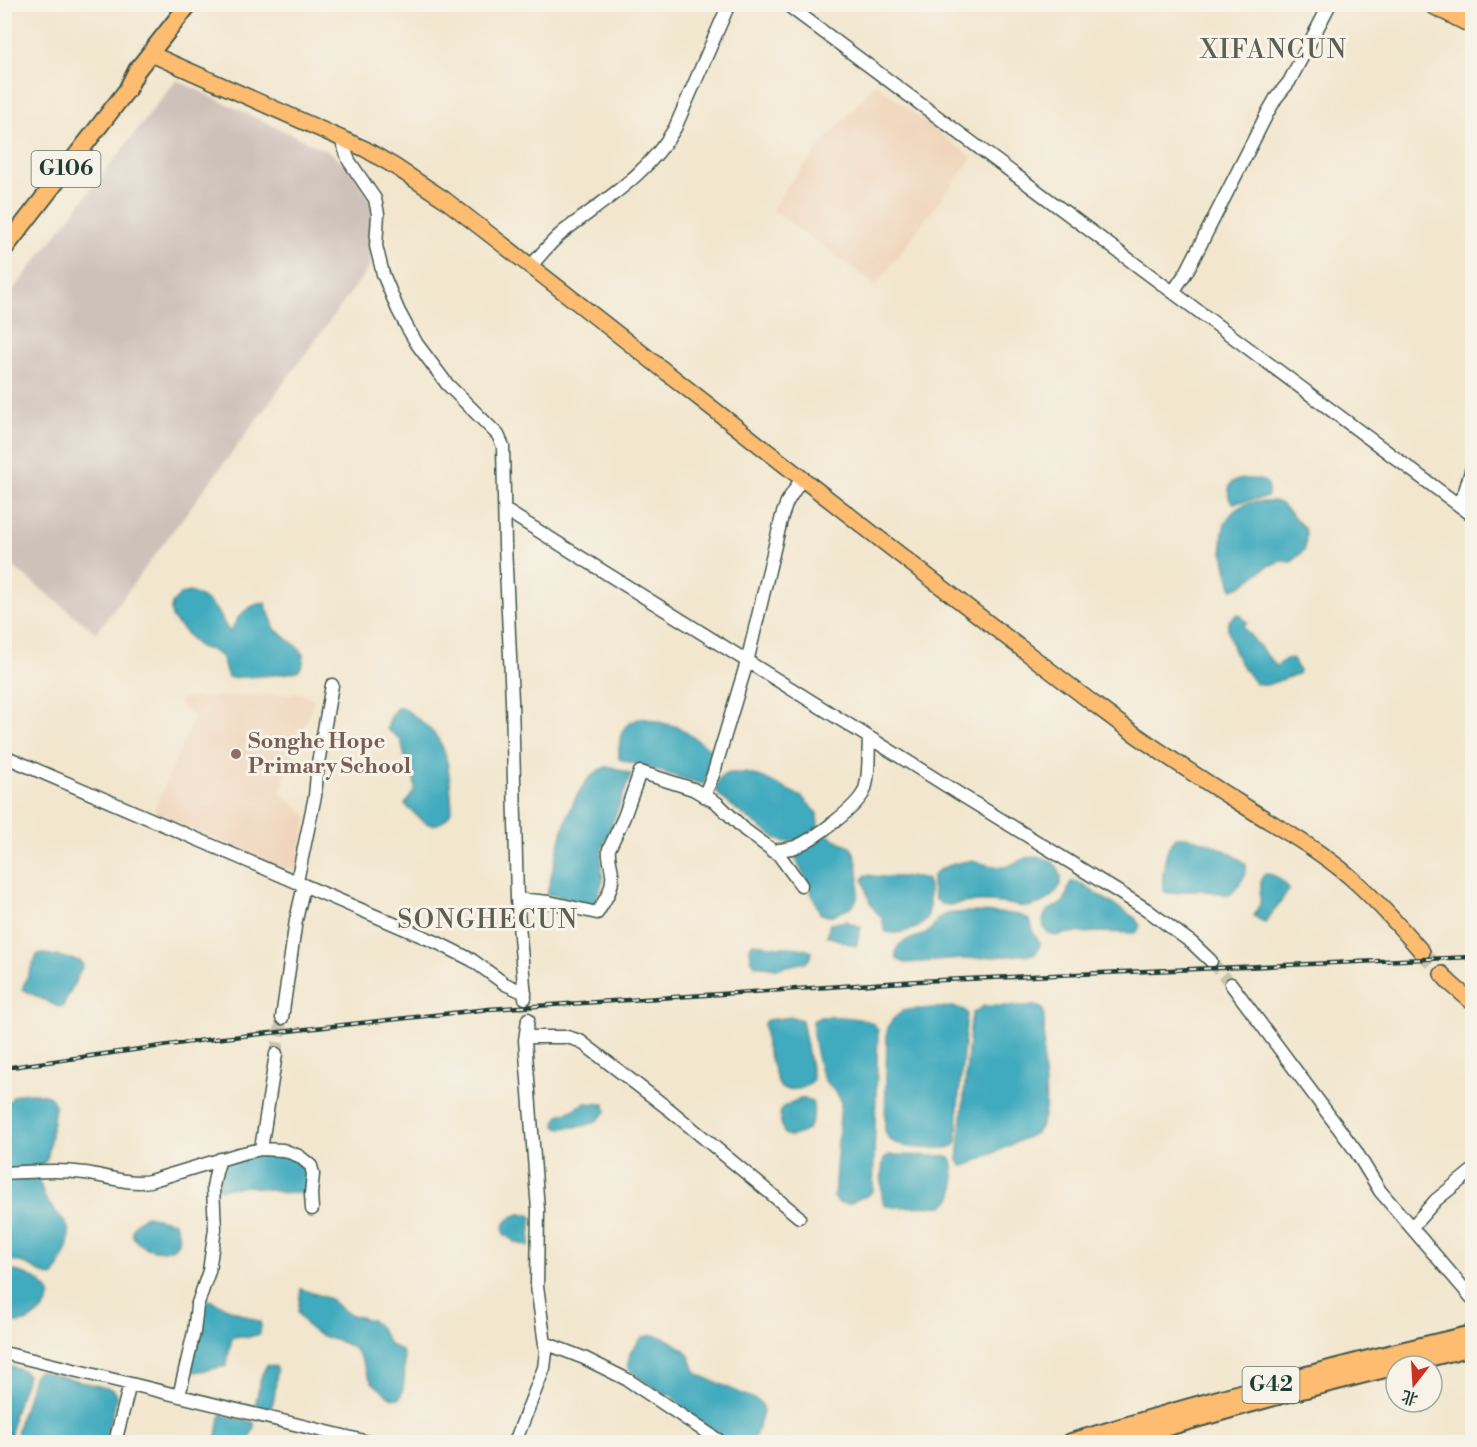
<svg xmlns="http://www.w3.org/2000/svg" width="1477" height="1447" viewBox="0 0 1477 1447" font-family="'Libre Bodoni','Noto Serif SC',serif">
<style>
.built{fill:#f0d5bc}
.industrial{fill:#cec1b9}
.water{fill:#3faabe;stroke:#2f7479;stroke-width:1.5}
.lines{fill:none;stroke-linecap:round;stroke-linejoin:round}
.minor-tunnel{stroke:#c8c4af;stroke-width:12;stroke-dasharray:12 6;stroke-linecap:butt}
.major-tunnel{stroke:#c8c4af;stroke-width:15;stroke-dasharray:15 8;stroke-linecap:butt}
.minor-casing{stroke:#3f564b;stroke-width:15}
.major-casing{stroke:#3f564b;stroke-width:18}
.highway-casing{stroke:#3f564b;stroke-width:20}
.minor{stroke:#fff;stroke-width:12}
.major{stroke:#fdbc70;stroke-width:15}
.highway{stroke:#fdbc70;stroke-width:16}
.rail-casing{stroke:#1f3d34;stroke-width:4.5}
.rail{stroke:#f7f3e8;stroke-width:2;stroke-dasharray:7;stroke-linecap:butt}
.education-dot{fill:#8d6e63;stroke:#f7f3e8;stroke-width:2}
.labels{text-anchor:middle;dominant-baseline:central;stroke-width:6;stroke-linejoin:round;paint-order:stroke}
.shield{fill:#f7f3e8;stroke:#60746a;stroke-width:1.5}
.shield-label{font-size:21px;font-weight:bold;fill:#1f3d34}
.education-label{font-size:22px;font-weight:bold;fill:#785e54;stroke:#f7f3e8;text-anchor:start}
.quarter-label{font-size:26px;letter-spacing:1.5px;fill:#5d5e54;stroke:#f7f3e8}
</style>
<rect width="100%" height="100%" fill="#f7f3e8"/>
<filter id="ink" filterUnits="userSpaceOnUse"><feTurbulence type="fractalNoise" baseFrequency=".0167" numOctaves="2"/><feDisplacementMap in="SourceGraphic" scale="12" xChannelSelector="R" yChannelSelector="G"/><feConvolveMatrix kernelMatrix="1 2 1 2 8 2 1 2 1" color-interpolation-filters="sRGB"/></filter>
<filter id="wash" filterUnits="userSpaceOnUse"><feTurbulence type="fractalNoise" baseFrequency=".008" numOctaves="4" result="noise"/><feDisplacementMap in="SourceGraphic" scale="24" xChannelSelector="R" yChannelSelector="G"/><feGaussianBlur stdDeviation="1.35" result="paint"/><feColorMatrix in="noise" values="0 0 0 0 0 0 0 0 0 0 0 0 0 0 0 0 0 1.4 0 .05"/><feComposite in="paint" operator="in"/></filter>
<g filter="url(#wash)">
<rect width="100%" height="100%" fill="#f2e6ce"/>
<!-- built -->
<path class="built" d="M875,83L972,158L876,285L772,210L787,186Z
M303,693L314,701L280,792L308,817L296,873L153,813L194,717L179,705L180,699Z"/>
<!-- industrial -->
<path class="industrial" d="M176,80L331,153L352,171L373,205L371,247V265L252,426L96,633L5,560L4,302Z"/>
<!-- water -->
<path class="water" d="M1243,479C1252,479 1261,478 1268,484V493L1267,497L1234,503C1226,499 1228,488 1232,482Z
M1273,501L1280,503L1305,529L1306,533L1305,549L1293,561L1290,562L1281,561L1268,566L1242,585L1233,589L1231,587C1224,558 1210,519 1246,504C1254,501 1264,503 1273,501Z
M188,592C199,594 214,605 220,615C223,621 225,627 230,632C233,628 235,622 238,618C245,610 255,603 265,603L275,629L300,649C304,656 306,666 297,671C290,674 236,679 228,677L221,656L211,650L199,647L172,618L171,610L172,604L180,595Z
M1239,614L1247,622L1243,627L1276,666L1286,659L1292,658L1299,670L1298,674L1267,685L1255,683C1242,666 1235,659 1230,637C1229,633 1227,628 1228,623C1230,618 1235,616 1239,614Z
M402,707C415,717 432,728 440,742C450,760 450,788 452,808C450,817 440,827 429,824C423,822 409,809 405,804L415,790L413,765L405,758L401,740L387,729C390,720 391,708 402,707Z
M643,718L678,727L712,750L714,754L704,783L702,784L619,759C619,738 618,723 643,718Z
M606,767H612L631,774L602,850L601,856L603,881L594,905L547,894C556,859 568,780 606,767Z
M730,773H746L764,778L802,797L817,813L818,827L798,840L786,842L779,840L746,817L721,797L715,789L721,776Z
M827,835C831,837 850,846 851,848C859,859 862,893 854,904C850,909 844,911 838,913C831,916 827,917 820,913L807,882L794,855L795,851L823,836Z
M1177,837C1197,835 1230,851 1246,864C1248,874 1237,889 1229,895C1217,893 1205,889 1193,890C1182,891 1174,896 1163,891C1162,877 1164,845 1177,837Z
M1032,857C1042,858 1051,858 1057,867C1069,886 1050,902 1032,906C1022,909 1011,903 1000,903C984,901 965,902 949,905L942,904L935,899C929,877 930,872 951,865C957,863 963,861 970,861C980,862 991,867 1002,867C1012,867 1020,858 1032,857Z
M1264,874C1274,873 1285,881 1289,890L1265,923L1254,916L1260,904L1261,880Z
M866,875L880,877H917L926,879C930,884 929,890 929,897C929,906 930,913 925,921C918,930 895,936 885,931L882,918L874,909L868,897L863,879Z
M1071,882H1078L1135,918L1140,926L1137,932L1134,933C1112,932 1089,932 1067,933C1062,934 1058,937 1053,935C1044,933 1042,925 1044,917C1047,907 1055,909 1062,903C1068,899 1067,888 1071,882Z
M971,912C984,913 1021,911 1029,920C1033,924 1032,929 1034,934C1035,936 1038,940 1040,942L1039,948L1035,954L905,963L897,959C891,937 917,941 929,931C934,927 936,919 942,916C949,912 963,913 971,912Z
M846,921L861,927L856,946L827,936L830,924Z
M753,943C763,944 774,947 783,947C793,947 803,947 812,952C812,956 810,959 806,962L777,968L755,965L751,959L750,947Z
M41,953L80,961L83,965L63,1006L58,1007L22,989L37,955Z
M984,1006H1034L1041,1008L1043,1010C1046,1026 1043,1042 1043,1058C1043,1081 1052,1113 1036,1133L968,1165L962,1166L959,1162L958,1160L971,1020L973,1013Z
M953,1007L964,1010L967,1013L958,1106L957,1142L954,1146L949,1148C931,1147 887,1153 885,1129L887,1032L889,1025L892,1020L904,1010Z
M792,1017L802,1020L813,1079C808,1090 791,1091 781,1088L779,1085L766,1046L764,1023L767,1020Z
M820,1017C832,1016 862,1017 872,1023C876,1026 876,1027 878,1031L873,1191L867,1196L860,1198L849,1204L839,1203L834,1197L841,1101C838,1092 831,1089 826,1082C819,1073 811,1032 813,1021Z
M32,1093C43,1094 52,1094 55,1106L48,1155L46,1161L40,1166L5,1169C5,1153 0,1106 14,1096C19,1093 26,1093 32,1093Z
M800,1099H807L812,1101C816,1116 812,1132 795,1135C792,1136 789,1137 786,1135C783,1133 783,1130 782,1126C776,1108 784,1105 800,1099Z
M585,1103L605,1104L606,1112C603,1114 601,1117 599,1119C589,1128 570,1127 558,1128L556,1127L555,1124L559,1115L571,1111Z
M256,1155H289L306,1167L308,1174V1193H285L249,1186L220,1189L216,1187L225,1164Z
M890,1155L944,1156L949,1157L952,1160C954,1178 960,1197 942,1206L893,1207L884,1205C881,1197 880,1165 885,1158C886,1157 888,1156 890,1155Z
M34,1176C42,1181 41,1192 46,1200C51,1208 59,1214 65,1222C76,1238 62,1259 55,1275L52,1277C43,1275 38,1270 29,1266C21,1261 14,1260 5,1260L4,1178Z
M520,1214H527L532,1217L529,1247L515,1242L504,1234C501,1222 510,1217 520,1214Z
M146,1216L174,1222C197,1266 126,1252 133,1229C135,1222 140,1219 146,1216Z
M4,1269C23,1272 39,1277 50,1293C49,1307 37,1317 25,1322C18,1324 11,1323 5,1322Z
M301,1289L330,1299L341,1309L351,1315L371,1320L380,1328L389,1344L402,1351C406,1364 405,1386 400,1398C393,1400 389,1396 384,1392C380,1389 376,1386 373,1383C365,1373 364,1360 355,1350C350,1345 344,1343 338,1341C318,1335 308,1332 298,1312Z
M209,1300L260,1322L261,1325L260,1334L249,1337L238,1336L232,1338L226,1366L195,1372L191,1368L204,1303Z
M652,1335C663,1336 684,1347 689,1356C693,1362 692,1368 697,1374L758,1401L762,1405L763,1413L753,1442H729L686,1412L671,1395L663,1393L635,1375L629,1369L628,1364L630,1353L642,1338Z
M267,1365L276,1367L277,1370L274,1399L270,1410L255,1406L262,1374Z
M8,1366L22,1370L27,1374V1377L14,1413L10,1442H5L4,1369Z
M40,1371L114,1390L117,1398L104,1442H16L20,1417L24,1409L33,1377L37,1372Z
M222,1415L254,1422V1427L249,1442H216L220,1417Z"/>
</g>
<g filter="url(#ink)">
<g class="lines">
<!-- minor-tunnel -->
<path class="minor-tunnel" d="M1211,961L1231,984
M525,998L528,1019
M276,1054L282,1018"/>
<!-- major-tunnel -->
<path class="major-tunnel" d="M1422,952L1442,974"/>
<defs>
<path id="minor" d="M786,4L1472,515
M341,139L349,161L375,199L378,214L376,246L383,274L398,310L407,327L417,344L447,384L498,435L503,446L505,545L512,701L517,899L525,998
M531,266C541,254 551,242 563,232C603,201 649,174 675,128L729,4
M1173,292L1187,271L1268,112L1276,98L1289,82L1330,4
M1458,504L1465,491L1472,468
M505,510L966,798L1146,909L1192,943L1211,961
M4,756L438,943L472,960L505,984L525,993
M704,796L713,775L747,662L782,516L787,502L802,478
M772,851C779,850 788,849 795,847C812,840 859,807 865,789C870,773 868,754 869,738
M297,881L315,796L318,763L332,685
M517,899L549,902L597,913C605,900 614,888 612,873C611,865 608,857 609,849L624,817L640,772L693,789L717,803L745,830L779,855L801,885
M1231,984L1355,1150L1380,1191L1472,1298
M282,1018L296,920L304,885
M526,1037H567L580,1041L670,1110L799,1217
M261,1149L276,1054
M4,1173C32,1172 57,1169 85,1173C106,1176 129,1185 150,1181L239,1154L261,1149L283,1150L299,1156L311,1166L313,1174L311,1194L312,1209
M1412,1227L1436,1200L1472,1171
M545,1343L584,1358L628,1380L721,1442
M4,1353L368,1442
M179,1396L194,1332L197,1306L209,1271L215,1229L213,1187L216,1172L220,1159
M115,1442L130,1384
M515,1442L544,1368L546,1352L537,1286L538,1210L525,1040L528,1019"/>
<path id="major" d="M1429,4L1472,26
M1456,4L1472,12
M158,57L365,149L394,166L444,199C664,369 880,542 1102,710C1148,745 1196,776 1246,807C1284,831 1325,853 1358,884C1381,905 1402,929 1422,952
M1442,974L1450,983L1472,1002"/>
<path id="highway" d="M4,249L127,90L137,70L189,4
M1071,1442C1203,1402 1337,1365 1472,1334
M1114,1442L1274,1397L1472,1347"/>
</defs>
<!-- minor casing -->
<use href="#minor" class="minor-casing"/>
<!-- major casing -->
<use href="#major" class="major-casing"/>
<!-- highway casing -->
<use href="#highway" class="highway-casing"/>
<!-- minor -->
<use href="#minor" class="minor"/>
<!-- major -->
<use href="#major" class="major"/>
<!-- highway -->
<use href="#highway" class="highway"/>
<defs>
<path id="rail" d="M4,1068L205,1040L489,1009L919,981L1472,957"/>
</defs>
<!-- rail casing -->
<use href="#rail" class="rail-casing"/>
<!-- rail -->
<use href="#rail" class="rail"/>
</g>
</g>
<!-- markers -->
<circle class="education-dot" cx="236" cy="754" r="6"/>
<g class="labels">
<!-- shield labels -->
<g class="shield">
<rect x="31.5" y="151" width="69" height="36" rx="4.5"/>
<rect x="1242.5" y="1367" width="57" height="36" rx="4.5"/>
</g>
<g class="shield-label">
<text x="66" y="169">G106</text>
<text x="1271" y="1385">G42</text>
</g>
<!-- education labels -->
<g class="education-label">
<text x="248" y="741">Songhe Hope<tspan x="248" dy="25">Primary School</tspan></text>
</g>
<!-- quarter labels -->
<g class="quarter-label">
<text x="1274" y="50">XIFANCUN</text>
<text x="488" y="920">SONGHECUN</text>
</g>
</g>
<!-- margin -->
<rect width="1477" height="1447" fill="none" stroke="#f7f3e8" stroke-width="24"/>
<!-- north arrow -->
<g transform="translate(1414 1384) rotate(197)"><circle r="28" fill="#f7f3e8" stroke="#a1aaa0" stroke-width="1.5"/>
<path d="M0-4.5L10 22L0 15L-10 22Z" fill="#c8321e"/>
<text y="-9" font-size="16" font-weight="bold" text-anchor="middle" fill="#1f3d34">北</text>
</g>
</svg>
